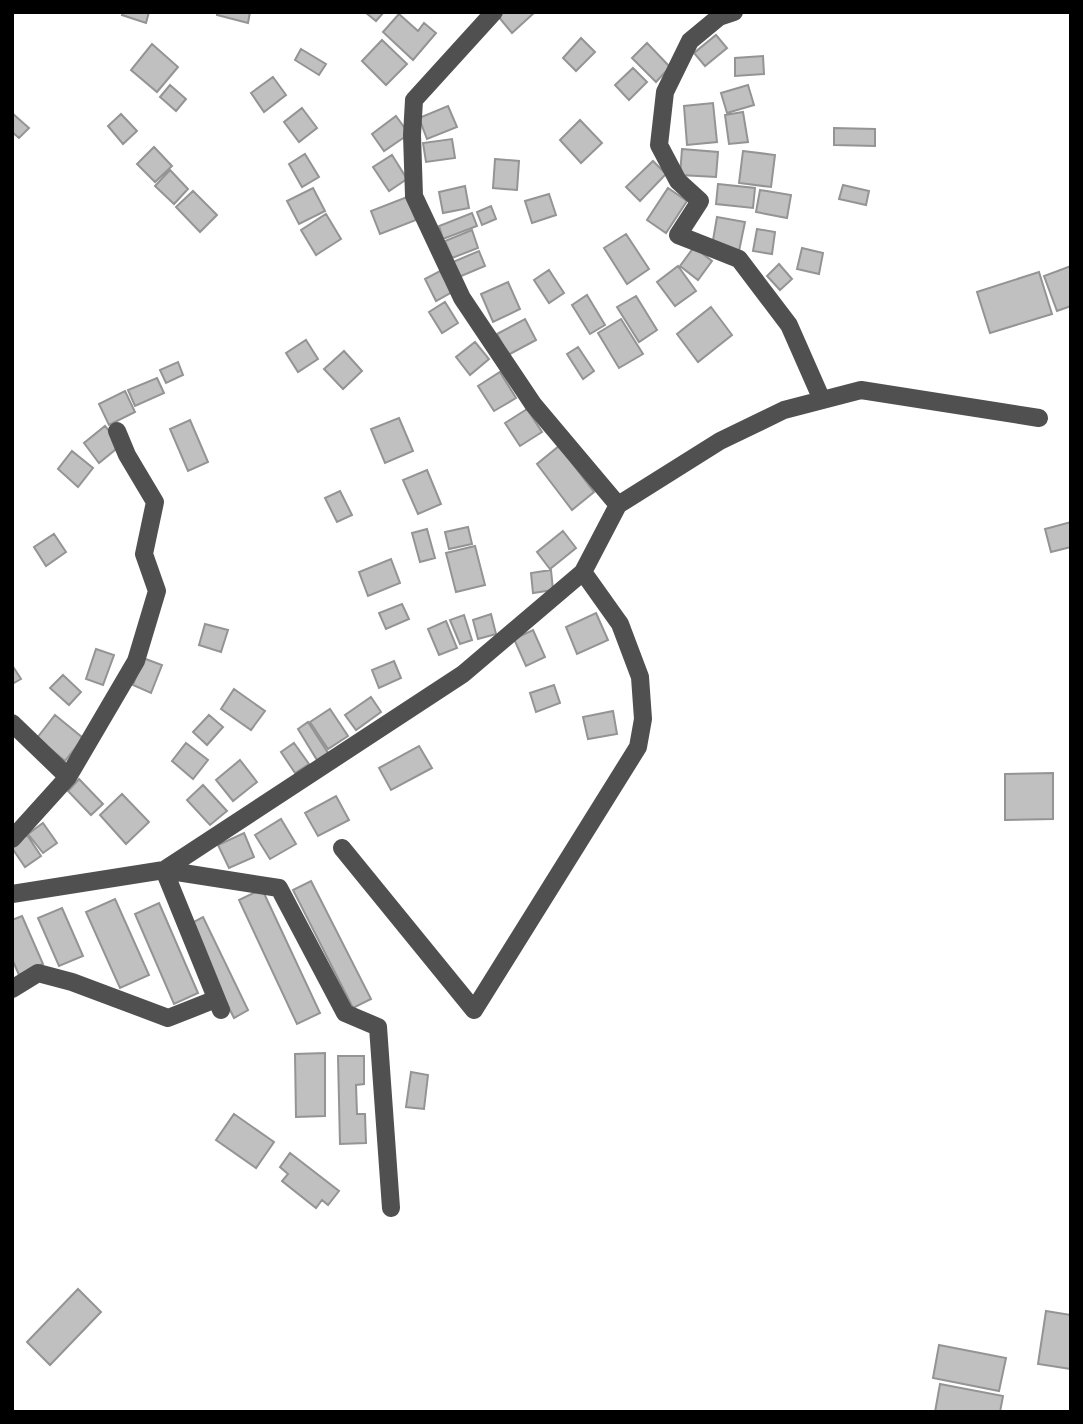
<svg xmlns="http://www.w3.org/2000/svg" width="1083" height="1424" viewBox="0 0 1083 1424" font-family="Raleway,sans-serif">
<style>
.building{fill:#c0c0c0;stroke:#949494;stroke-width:2}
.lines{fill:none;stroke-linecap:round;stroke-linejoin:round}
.minor{stroke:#505050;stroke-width:18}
</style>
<rect width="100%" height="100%" fill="#fff"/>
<!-- building -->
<path class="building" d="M123,12H149L146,23L122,15Z
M217,12H250L248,23L217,15Z
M365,12H384L376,21Z
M501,12H535L512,33L497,15Z
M399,14L418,31L424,23L436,33L413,60L383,32Z
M716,35L727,48L705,66L694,53Z
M581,38L595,52L576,71L563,58Z
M382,40L407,64L386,85L362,61Z
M647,43L670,67L656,82L632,58Z
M152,44L178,67L157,92L131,70Z
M301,49L326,64L319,75L295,60Z
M763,56L764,74L735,76V58Z
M633,68L647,82L629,100L615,85Z
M273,77L286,95L264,112L251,93Z
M170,85L186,99L176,111L160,97Z
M748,85L754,105L727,113L721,93Z
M713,103L717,142L687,145L684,106Z
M448,106L457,127L427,139L419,118Z
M302,108L317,128L299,142L284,122Z
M743,112L748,142L729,144L725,115Z
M12,113L29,128L19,138L12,132Z
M121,114L137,131L123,144L108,126Z
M396,116L409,134L384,151L372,134Z
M580,120L602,143L581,163L560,140Z
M834,128L875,129V146L834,145Z
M452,139L455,158L426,162L423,143Z
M154,147L172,166L155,182L137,164Z
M682,149L718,152L716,177L680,175Z
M743,151L775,155L771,187L739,183Z
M305,154L319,177L302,187L289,164Z
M392,155L407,179L389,191L373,167Z
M495,159L519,161L517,190L493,188Z
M653,161L666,174L640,201L626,187Z
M170,170L188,189L174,204L155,186Z
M718,184L755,188L753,208L716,204Z
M843,185L869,191L866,205L839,199Z
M465,186L469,208L443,213L439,192Z
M313,188L325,211L299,224L287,201Z
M668,188L687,201L666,233L647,220Z
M760,190L791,195L787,218L756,212Z
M193,191L217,215L200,232L176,207Z
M549,194L556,215L532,223L525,201Z
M407,197L416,220L380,234L371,211Z
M491,206L496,219L482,225L477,212Z
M472,213L477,226L443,239L439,226Z
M326,214L341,239L316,255L301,230Z
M717,217L745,222L739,251L712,246Z
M757,229L775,232L772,254L753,251Z
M472,230L478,248L452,258L445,241Z
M626,234L649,269L627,284L604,248Z
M694,247L712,261L698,280L680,266Z
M802,248L823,253L819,274L797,269Z
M479,251L485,266L459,277L453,262Z
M779,264L792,279L780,290L767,276Z
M678,266L696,291L675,306L657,282Z
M1071,266V306L1057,311L1044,276Z
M549,270L564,293L549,303L534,280Z
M440,271L452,292L436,301L425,279Z
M1039,272L1052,314L990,333L977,292Z
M508,282L520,309L493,322L481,294Z
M587,295L605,325L590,334L572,305Z
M636,296L657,330L639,342L617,307Z
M445,302L458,323L442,333L429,312Z
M711,307L732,335L698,362L677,334Z
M525,319L536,340L508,355L497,334Z
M621,319L643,354L619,368L598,333Z
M306,340L318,359L298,372L286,353Z
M475,342L489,359L470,375L456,357Z
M578,347L594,371L583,379L567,354Z
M344,351L362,371L343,389L324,369Z
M178,362L183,375L166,383L160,370Z
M500,372L516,398L494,411L478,386Z
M157,378L164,393L135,406L128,390Z
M125,391L135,412L109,425L99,404Z
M527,409L542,432L520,446L505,423Z
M399,418L413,451L385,463L371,429Z
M190,420L208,462L188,471L170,429Z
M105,426L121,445L99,463L84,443Z
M559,446L594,492L572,510L537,464Z
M72,451L93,468L78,487L58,469Z
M427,470L441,504L418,514L403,480Z
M340,491L352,515L337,522L325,498Z
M1071,522V547L1051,552L1045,529Z
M468,527L472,544L449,549L445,532Z
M427,529L435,558L420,562L412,533Z
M563,531L576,548L550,569L537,552Z
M54,534L66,552L46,566L34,547Z
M475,546L485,585L456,592L446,553Z
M391,559L400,583L368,596L359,572Z
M551,570L553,590L533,593L531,573Z
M402,604L409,619L386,629L379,613Z
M596,613L608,640L577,654L566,627Z
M491,614L496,634L478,639L473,620Z
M464,615L472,640L460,644L450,620Z
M446,621L457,648L439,655L428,629Z
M205,624L228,630L221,652L199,645Z
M533,630L545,657L526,666L514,639Z
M96,649L114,655L103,685L86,679Z
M143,658L162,665L151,693L133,685Z
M394,661L401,678L379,688L372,670Z
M12,665L21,679L12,684Z
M63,675L81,692L69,705L50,688Z
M554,685L560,703L536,712L530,693Z
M234,689L265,711L251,730L221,709Z
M371,697L381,712L356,730L345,715Z
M330,709L348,736L328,749L310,722Z
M613,711L617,734L588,739L583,717Z
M55,715L83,738L65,761L37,738Z
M209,715L223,727L207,745L193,732Z
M308,722L328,753L317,760L298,729Z
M186,743L208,760L193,779L172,761Z
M294,743L309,764L295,773L281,752Z
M419,746L432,768L391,790L379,768Z
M240,760L257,782L233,801L216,780Z
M1053,773V819L1005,820V774Z
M79,779L103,804L91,815L68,791Z
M203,785L227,811L210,825L187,800Z
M122,794L149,822L126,844L100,815Z
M336,796L349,820L318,836L305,813Z
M281,819L296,844L270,859L255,835Z
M43,823L57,843L43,853L28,834Z
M244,833L254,857L229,868L218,845Z
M27,835L41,856L25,867L12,848V845Z
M311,881L371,999L353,1008L293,890Z
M262,889L320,1013L297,1024L239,900Z
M115,899L149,975L120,988L86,912Z
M159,903L198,993L174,1004L135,914Z
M62,908L83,956L59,966L38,918Z
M22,916L43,964L19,975L12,959V920Z
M203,917L248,1010L234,1018L188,925Z
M325,1053V1116L296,1117L295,1054Z
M338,1056H364V1084L356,1085L357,1114H365L366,1143L340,1144Z
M411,1072L428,1075L424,1109L406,1107Z
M234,1114L274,1142L256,1168L216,1140Z
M290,1153L339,1191L328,1205L322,1200L316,1208L282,1181L288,1174L280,1167Z
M78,1289L101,1312L50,1365L27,1342Z
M1046,1311L1071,1315V1369L1038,1364Z
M939,1345L1006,1358L999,1391L933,1378Z
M940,1384L1003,1396L1000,1412H935Z"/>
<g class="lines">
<!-- minor -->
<path class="minor" d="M734,12L719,17L690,41L665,92L659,145L678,181L700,201L678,235L739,259L789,325L822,400
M618,505L720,441L784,410L861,390L1039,418
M12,723L68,777
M12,839L68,777L136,661L157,591L144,554L155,502L127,455L117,431
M342,848L474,1010L638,747L643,719L640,677L620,624L583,572
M12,894L164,870L463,674L583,572L618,505L533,404L462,298L414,196L412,135L414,100L494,12
M12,989L38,973L72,982L168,1018L216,999
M221,1010L164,870L279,888L345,1013L378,1027L391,1208"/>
</g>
<!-- border -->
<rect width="1083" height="1424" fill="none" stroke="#000000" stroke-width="28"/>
</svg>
